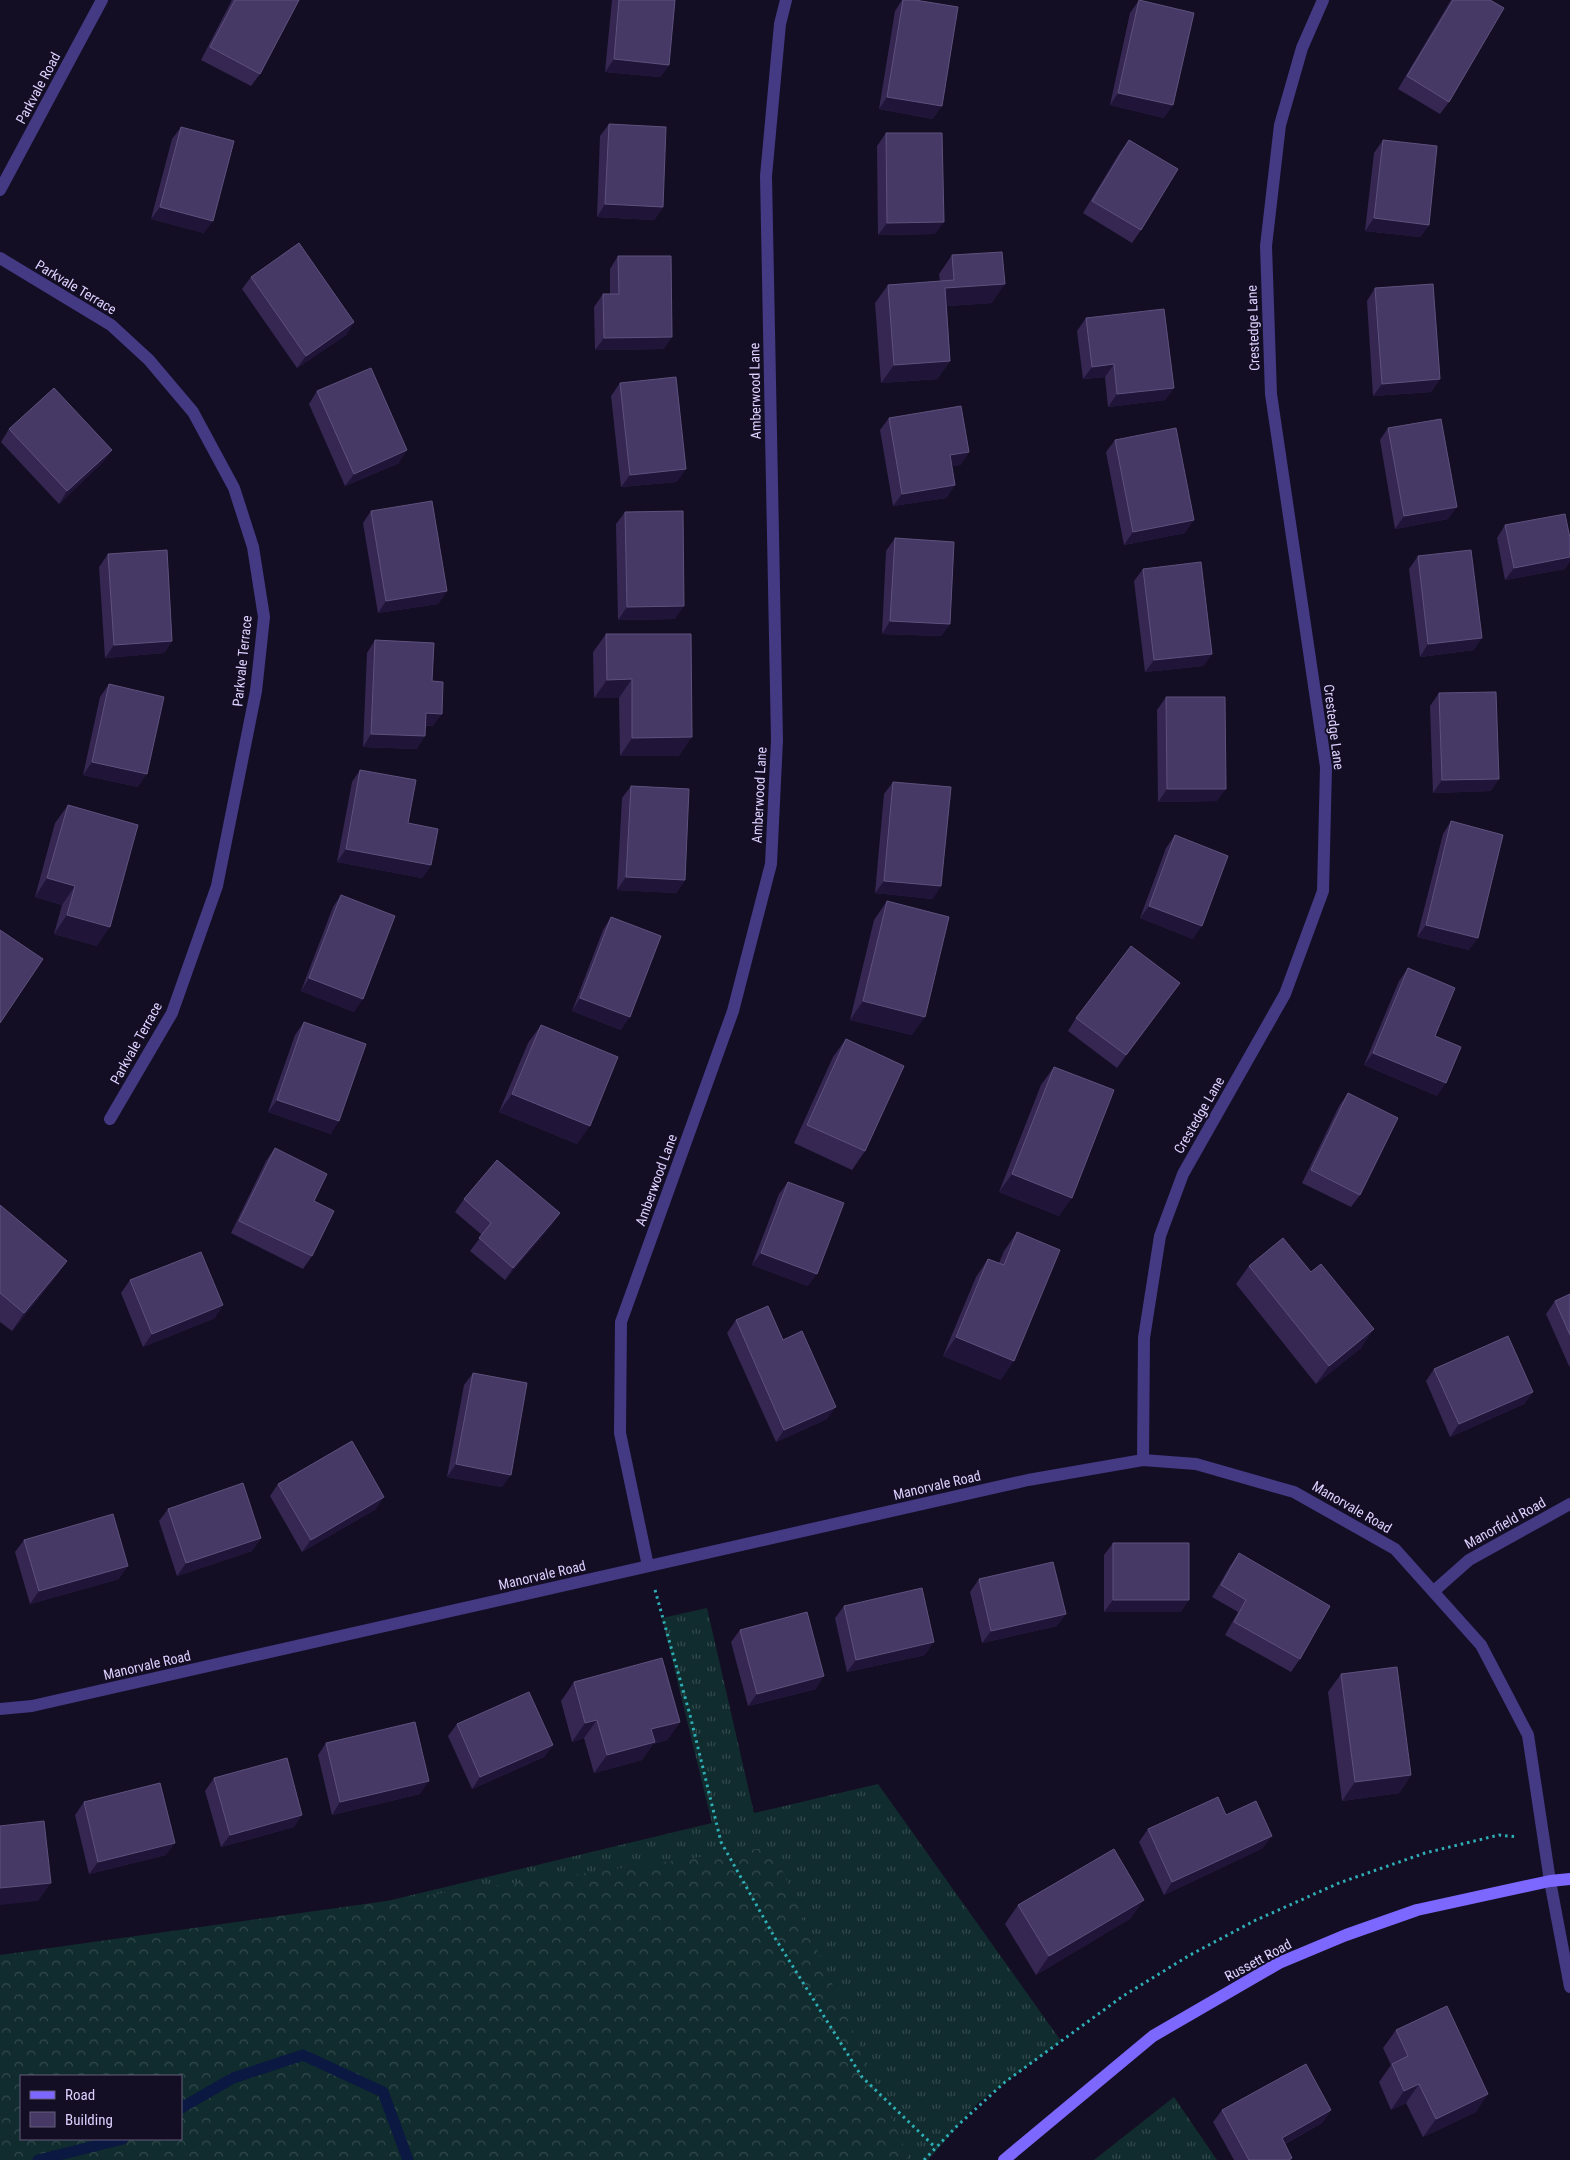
<svg xmlns="http://www.w3.org/2000/svg" width="1570" height="2160" viewBox="0 0 1570 2160" font-family="'Roboto Condensed',sans-serif">
<style>
.grass{fill:url(#grass-tufts);fill-rule:evenodd}
.forest{fill:url(#forest-crowns);fill-rule:evenodd}
.lines{fill:none;stroke-linecap:round;stroke-linejoin:round}
.stream{stroke:#0a1842;stroke-width:11}
.path{stroke:#2eafb6;stroke-width:3;stroke-dasharray:2.5 4;stroke-linecap:butt}
.street{stroke:#443983;stroke-width:12}
.secondary{stroke:#7d68ff;stroke-width:12}
.wall{fill:#352752}
.shaded-wall{fill:#201538}
.building{fill:#473965;stroke:#5e517d}
.labels{text-anchor:middle;dominant-baseline:central;stroke-width:4;stroke-linejoin:round;paint-order:stroke}
.street-label{font-size:14px;fill:#dcd1ff;stroke:#140e24}
</style>
<defs>
<pattern id="grass-tufts" width="24" height="20" patternUnits="userSpaceOnUse" patternTransform="scale(1.25)"><rect width="24" height="20" fill="#112c2e"/><path d="M3 7l-1-3M5 7V3M7 7l1-3M15 17l-1-3M17 17v-4M19 17l1-3" fill="none" stroke="#334a4d"/></pattern>
<pattern id="forest-crowns" width="20" height="18" patternUnits="userSpaceOnUse" patternTransform="scale(1.25)"><rect width="20" height="18" fill="#112c2e"/><path d="M2 6a3 3 0 1 1 6 0M12 15a3 3 0 1 1 6 0" fill="none" stroke="#334a4d"/></pattern>
</defs>
<rect width="100%" height="100%" fill="#140e24"/>
<!-- grass -->
<path class="grass" d="M707,1608L754,1813L878,1784L1061,2041L978,2103L928,2160H0V1994L712,1823L662,1618ZM21,2076H181V2139H21Z
M1174,2097L1217,2160H1094Z"/>
<!-- forest -->
<path class="forest" d="M772,1847L908,2156L905,2160H0V1955ZM21,2076H181V2139H21Z"/>
<g class="lines">
<!-- stream -->
<path class="stream" d="M181,2108L233,2078L303,2055L383,2092L408,2160
M38,2160L123,2139"/>
<!-- path -->
<path class="path" d="M655,1590L690,1715L721,1842L775,1938L862,2077L936,2148
M924,2160L956,2127L1005,2082L1123,1996L1190,1955L1254,1921L1339,1883L1425,1853L1499,1835L1518,1837"/>
<!-- street -->
<path class="street" d="M0,190L102,0
M0,258L111,325L149,360L193,412L234,488L253,547L264,617L256,691L217,886L172,1013L110,1119
M1143,1460L1144,1338L1160,1236L1183,1174L1285,994L1323,891L1326,767L1271,394L1266,246L1280,125L1302,48L1323,0
M648,1566L620,1433L621,1322L733,1011L771,864L777,740L766,176L780,24L786,0
M1434,1591L1469,1560L1570,1504
M0,1709L32,1706L1028,1480L1143,1460L1196,1464L1294,1492L1395,1549L1481,1645L1528,1735L1550,1881L1570,1987"/>
<!-- secondary -->
<path class="secondary" d="M1004,2160L1153,2036L1279,1963L1346,1935L1417,1910L1550,1881L1570,1879"/>
</g>
<!-- wall -->
<path class="wall" d="M232,0H299L260,74L251,86L201,60Z
M612,0H675L669,65L660,77L605,72Z
M902,0H915L933,119L879,109L895,11Z
M1139,0L1164,118L1110,105L1130,13Z
M1451,0H1490L1449,102L1440,114L1398,89Z
M609,124L663,207L654,220L597,217L600,136Z
M181,127L204,233L151,219L172,139Z
M886,133L935,234L878,235L877,146Z
M1129,140L1141,230L1132,243L1083,213L1120,152Z
M1383,140L1429,225L1420,237L1365,231L1374,153Z
M952,255L992,303L947,306L950,361L937,379L881,383L875,303L888,285L940,281L939,274Z
M618,256L664,349L595,350L594,307L603,294H610V269Z
M251,277L354,322L346,335L297,368L242,289Z
M1375,288L1440,379L1431,392L1373,396L1367,301Z
M1086,318L1174,388L1165,400L1108,407L1105,377L1083,379L1077,331Z
M620,383L677,482L621,487L611,396Z
M317,391L399,463L345,486L309,404Z
M889,418L969,452L960,465L952,466L955,485L946,498L893,506L880,430Z
M1388,428L1448,519L1395,529L1380,440Z
M9,429L112,450L103,462L59,504L1,442Z
M1115,440L1185,533L1124,545L1106,452Z
M371,511L447,591L438,604L378,613L363,523Z
M625,512L675,619L618,620L616,524Z
M1505,525L1570,538V561L1565,569L1505,580L1497,538Z
M895,538L950,624L941,636L882,634L886,551Z
M108,554L172,641L164,653L105,658L99,567Z
M1418,556L1474,650L1420,657L1409,569Z
M1143,569L1212,654L1203,666L1145,672L1134,581Z
M606,634L679,756H620L619,698H594L593,652Z
M375,640L432,681L433,726H426L417,749L363,747L367,653Z
M109,684L138,787L83,775L100,697Z
M1439,693L1491,791L1433,793L1430,706Z
M1166,697L1217,801L1158,802L1157,710Z
M360,770L408,823L431,865L422,878L337,862L352,782Z
M893,782L933,899L875,893L884,794Z
M631,786L685,880L676,893L617,890L622,798Z
M68,805L97,946L54,934L62,905L35,897L55,823Z
M1451,821L1469,950L1417,937L1443,834Z
M1175,835L1193,939L1140,918L1166,848Z
M341,895L354,1012L301,991L333,907Z
M887,901L912,1035L850,1020L874,920Z
M611,917L621,1030L572,1011L603,930Z
M1408,968L1435,1036L1437,1096L1364,1065L1399,981Z
M1180,983L1117,1068L1068,1031L1076,1018Z
M304,1022L331,1134L268,1112L295,1035Z
M541,1025L577,1144L499,1112L528,1043Z
M846,1039L865,1151L852,1170L794,1143L833,1057Z
M1054,1067L1059,1216L999,1192L1041,1085Z
M1348,1093L1360,1195L1351,1207L1302,1183L1339,1106Z
M275,1148L314,1201L312,1256L303,1269L231,1233L266,1161Z
M788,1182L808,1286L752,1265L779,1194Z
M464,1199L560,1213L551,1226L505,1280L470,1251L482,1235L455,1212Z
M0,1205L67,1261L54,1279L12,1331L0,1322Z
M1017,1232L1001,1380L943,1356L976,1277L988,1259L999,1263L1004,1251Z
M1249,1266L1361,1348L1316,1384L1236,1284Z
M130,1280L215,1318L143,1347L121,1293Z
M1570,1294V1366H1569L1546,1314L1555,1301Z
M736,1320L783,1340L827,1419L776,1442L727,1333Z
M1434,1369L1533,1392L1524,1404L1450,1437L1426,1381Z
M473,1373L502,1487L447,1477L464,1385Z
M278,1484L376,1509L302,1552L270,1496Z
M168,1509L261,1538L252,1551L177,1576L159,1521Z
M24,1540L119,1579L30,1604L15,1552Z
M1113,1543L1181,1612H1104V1555Z
M1239,1553L1300,1659L1291,1672L1225,1635L1238,1612L1212,1597L1230,1566Z
M979,1579L1057,1626L982,1643L970,1592Z
M844,1606L925,1655L847,1672L835,1618Z
M740,1630L816,1689L748,1706L731,1642Z
M1341,1674L1411,1775L1399,1793L1342,1801L1328,1692Z
M574,1682L680,1722L667,1740L653,1744L642,1760L594,1773L584,1738L572,1742L561,1701Z
M457,1724L553,1745L544,1757L472,1789L448,1736Z
M326,1743L420,1794L332,1815L318,1755Z
M214,1778L294,1827L221,1847L205,1791Z
M84,1802L166,1855L89,1874L75,1815Z
M1226,1815L1263,1848L1164,1895L1139,1842L1148,1829Z
M1018,1905L1131,1918L1036,1975L1005,1924Z
M1396,2030L1476,2112L1423,2137L1406,2103L1391,2110L1379,2082L1391,2065L1383,2048Z
M1222,2110H1331L1322,2123L1285,2144L1292,2158L1291,2160H1234L1213,2122Z"/>
<!-- shaded-wall -->
<path class="shaded-wall" d="M614,59L669,65L660,77L605,72Z
M1118,93L1173,105L1164,118L1110,105Z
M887,97L942,106L933,119L879,109Z
M605,204L663,207L654,220L597,217Z
M160,207L213,221L204,233L151,219Z
M1374,218L1429,225L1420,237L1365,231Z
M944,222L935,234L878,235L887,223Z
M1005,284L992,303L933,307L945,288Z
M354,322L346,335L297,368L306,356Z
M672,337L664,349L595,350L604,338Z
M950,361L937,379L881,383L894,365Z
M1114,364L1105,377L1083,379L1092,367Z
M1440,379L1431,392L1373,396L1382,384Z
M1174,388L1165,400L1108,407L1117,394Z
M112,450L103,462L59,504L67,491Z
M407,450L399,463L345,486L354,474Z
M969,452L960,465L941,468L950,455Z
M686,469L677,482L621,487L630,475Z
M955,485L946,498L893,506L902,494Z
M1457,507L1448,519L1395,529L1404,516Z
M1194,520L1185,533L1124,545L1133,532Z
M1570,557V561L1565,569L1505,580L1514,568Z
M447,591L438,604L378,613L386,601Z
M684,606L675,619L618,620L627,607Z
M890,621L950,624L941,636L882,634Z
M1482,638L1474,650L1420,657L1428,644Z
M172,641L164,653L105,658L114,645Z
M1212,654L1203,666L1145,672L1154,660Z
M632,679L619,698H594L607,680Z
M426,713L442,714L433,726L417,725Z
M371,734L425,736L417,749L363,747Z
M692,737L679,756H620L632,738Z
M92,762L147,774L138,787L83,775Z
M1499,779L1491,791L1433,793L1442,780Z
M1167,789H1226L1217,801L1158,802Z
M346,849L431,865L422,878L337,862Z
M626,877L685,880L676,893L617,890Z
M47,878L75,886L62,905L35,897Z
M884,881L941,886L933,899L875,893Z
M1149,906L1202,926L1193,939L1140,918Z
M67,915L110,927L97,946L54,934Z
M1426,925L1478,938L1469,950L1417,937Z
M309,978L363,999L354,1012L301,991Z
M1180,983L1171,995L1117,1068L1126,1055Z
M580,998L630,1017L621,1030L572,1011Z
M863,1001L925,1017L912,1035L850,1020Z
M1373,1053L1446,1083L1437,1096L1364,1065Z
M512,1094L590,1126L577,1144L499,1112Z
M277,1100L339,1121L331,1134L268,1112Z
M1012,1174L1072,1198L1059,1216L999,1192Z
M560,1213L551,1226L505,1280L513,1268Z
M761,1253L817,1274L808,1286L752,1265Z
M67,1261L54,1279L12,1331L24,1313Z
M223,1305L215,1318L143,1347L152,1334Z
M1374,1329L1361,1348L1316,1384L1329,1366Z
M956,1337L1014,1361L1001,1380L943,1356Z
M1533,1392L1524,1404L1450,1437L1459,1424Z
M836,1407L827,1419L776,1442L784,1430Z
M456,1464L511,1475L502,1487L447,1477Z
M384,1497L376,1509L302,1552L311,1540Z
M261,1538L252,1551L177,1576L186,1563Z
M128,1566L119,1579L30,1604L39,1591Z
M1113,1600H1189L1181,1612H1104Z
M1066,1614L1057,1626L982,1643L991,1631Z
M934,1642L925,1655L847,1672L856,1660Z
M824,1676L816,1689L748,1706L757,1694Z
M597,1720L584,1738L572,1742L585,1723Z
M680,1722L667,1740L653,1744L642,1760L594,1773L607,1755L651,1729Z
M553,1745L544,1757L472,1789L480,1777Z
M1411,1775L1399,1793L1342,1801L1355,1782Z
M429,1781L420,1794L332,1815L340,1802Z
M302,1815L294,1827L221,1847L230,1835Z
M1272,1836L1263,1848L1164,1895L1172,1882Z
M175,1843L166,1855L89,1874L98,1862Z
M51,1883L38,1901L0,1905V1888Z
M1144,1900L1131,1918L1036,1975L1049,1956Z
M1419,2084L1406,2103L1391,2110L1404,2091Z
M1488,2094L1476,2112L1423,2137L1436,2119Z
M1331,2110L1322,2123L1273,2150L1282,2138Z"/>
<!-- building -->
<path class="building" d="M235,0H299L260,74L210,47Z
M619,0H675L669,65L614,59Z
M903,0H915L958,7L942,106L887,97Z
M1139,0L1194,13L1173,105L1118,93Z
M1453,0H1490L1504,8L1449,102L1407,76Z
M609,124L666,127L663,207L605,204Z
M181,127L234,141L213,221L160,207Z
M886,133H942L944,222L887,223Z
M1129,140L1178,169L1141,230L1092,201Z
M1383,140L1437,146L1429,225L1374,218Z
M299,243L354,322L306,356L251,277Z
M1002,252L1005,284L945,288L950,361L894,365L888,285L954,280L952,255Z
M618,256H671L672,337L604,338L603,294H619Z
M1433,284L1440,379L1382,384L1375,288Z
M1164,309L1174,388L1117,394L1114,364L1092,367L1086,318Z
M371,368L407,450L354,474L317,391Z
M676,377L686,469L630,475L620,383Z
M54,388L112,450L67,491L9,429Z
M961,406L969,452L950,455L955,485L902,494L889,418Z
M1441,419L1457,507L1404,516L1388,428Z
M1176,428L1194,520L1133,532L1115,440Z
M432,501L447,591L386,601L371,511Z
M683,511L684,606L627,607L625,512Z
M1565,514L1570,538V557L1514,568L1505,525Z
M895,538L954,542L950,624L890,621Z
M167,550L172,641L114,645L108,554Z
M1471,550L1482,638L1428,644L1418,556Z
M1201,562L1212,654L1154,660L1143,569Z
M606,634H691L692,737L632,738V679L607,680Z
M375,640L434,643L432,681L443,682L442,714L426,713L425,736L371,734Z
M109,684L164,697L147,774L92,762Z
M1496,692L1499,779L1442,780L1439,693Z
M1166,697H1225L1226,789H1167Z
M360,770L416,780L408,823L438,829L431,865L346,849Z
M893,782L951,787L941,886L884,881Z
M631,786L689,789L685,880L626,877Z
M68,805L138,825L110,927L67,915L75,886L47,878Z
M1451,821L1503,835L1478,938L1426,925Z
M1175,835L1228,856L1202,926L1149,906Z
M341,895L395,916L363,999L309,978Z
M887,901L949,917L925,1017L863,1001Z
M611,917L661,936L630,1017L580,998Z
M0,930L43,959L0,1023Z
M1131,946L1180,983L1126,1055L1076,1018Z
M1408,968L1455,988L1435,1036L1461,1047L1446,1083L1373,1053Z
M304,1022L366,1044L339,1121L277,1100Z
M541,1025L618,1057L590,1126L512,1094Z
M846,1039L904,1066L865,1151L807,1125Z
M1054,1067L1114,1090L1072,1198L1012,1174Z
M1348,1093L1398,1118L1360,1195L1311,1170Z
M275,1148L327,1174L314,1201L334,1211L312,1256L239,1221Z
M497,1160L560,1213L513,1268L479,1238L491,1223L464,1199Z
M788,1182L844,1203L817,1274L761,1253Z
M0,1205L67,1261L24,1313L0,1293Z
M1017,1232L1060,1250L1014,1361L956,1337L988,1259L1004,1265Z
M1283,1238L1311,1272L1321,1264L1374,1329L1329,1366L1249,1266Z
M201,1252L223,1305L152,1334L130,1280Z
M1570,1294V1335L1555,1301Z
M768,1306L783,1340L802,1331L836,1407L784,1430L736,1320Z
M1508,1336L1533,1392L1459,1424L1434,1369Z
M473,1373L527,1383L511,1475L456,1464Z
M352,1441L384,1497L311,1540L278,1484Z
M243,1483L261,1538L186,1563L168,1509Z
M113,1514L128,1566L39,1591L24,1540Z
M1113,1543H1189V1600H1113Z
M1239,1553L1330,1606L1300,1659L1234,1622L1246,1600L1221,1585Z
M1053,1562L1066,1614L991,1631L979,1579Z
M922,1588L934,1642L856,1660L844,1606Z
M807,1612L824,1676L757,1694L740,1630Z
M662,1658L680,1722L651,1729L655,1742L607,1755L597,1720L585,1723L574,1682Z
M1397,1667L1411,1775L1355,1782L1341,1674Z
M529,1692L553,1745L480,1777L457,1724Z
M415,1722L429,1781L340,1802L326,1743Z
M287,1758L302,1815L230,1835L214,1778Z
M160,1783L175,1843L98,1862L84,1802Z
M1218,1797L1226,1815L1256,1801L1272,1836L1172,1882L1148,1829Z
M44,1821L51,1883L0,1888V1826Z
M1114,1849L1144,1900L1049,1956L1018,1905Z
M1447,2006L1488,2094L1436,2119L1419,2084L1404,2091L1392,2064L1408,2056L1396,2030Z
M1306,2064L1331,2110L1282,2138L1292,2158L1288,2160H1249L1222,2110Z"/>
<g class="labels">
<!-- street labels -->
<g class="street-label">
<text transform="translate(38 88) rotate(-62)">Parkvale Road</text>
<text transform="translate(76 287) rotate(31)">Parkvale Terrace</text>
<text transform="translate(1253 328) rotate(-92)">Crestedge Lane</text>
<text transform="translate(755 391) rotate(-91)">Amberwood Lane</text>
<text transform="translate(242 661) rotate(-84)">Parkvale Terrace</text>
<text transform="translate(1334 727) rotate(83)">Crestedge Lane</text>
<text transform="translate(759 795) rotate(-87)">Amberwood Lane</text>
<text transform="translate(136 1043) rotate(-61)">Parkvale Terrace</text>
<text transform="translate(1199 1115) rotate(-60)">Crestedge Lane</text>
<text transform="translate(656 1180) rotate(-70)">Amberwood Lane</text>
<text transform="translate(937 1485) rotate(-13)">Manorvale Road</text>
<text transform="translate(1352 1507) rotate(30)">Manorvale Road</text>
<text transform="translate(1505 1523) rotate(-29)">Manorfield Road</text>
<text transform="translate(542 1575) rotate(-13)">Manorvale Road</text>
<text transform="translate(147 1665) rotate(-13)">Manorvale Road</text>
<text transform="translate(1258 1960) rotate(-28)">Russett Road</text>
</g>
</g>
<!-- legend -->
<rect x="20" y="2075" width="162" height="65" fill="#140e24" stroke="#645c7c"/>
<rect x="30" y="2091" width="25" height="8" fill="#7d68ff" stroke="#645c7c"/>
<text x="65" y="2100" font-size="15" fill="#dcd1ff">Road</text>
<rect x="30" y="2112" width="25" height="15" fill="#473965" stroke="#645c7c"/>
<text x="65" y="2125" font-size="15" fill="#dcd1ff">Building</text>
</svg>
